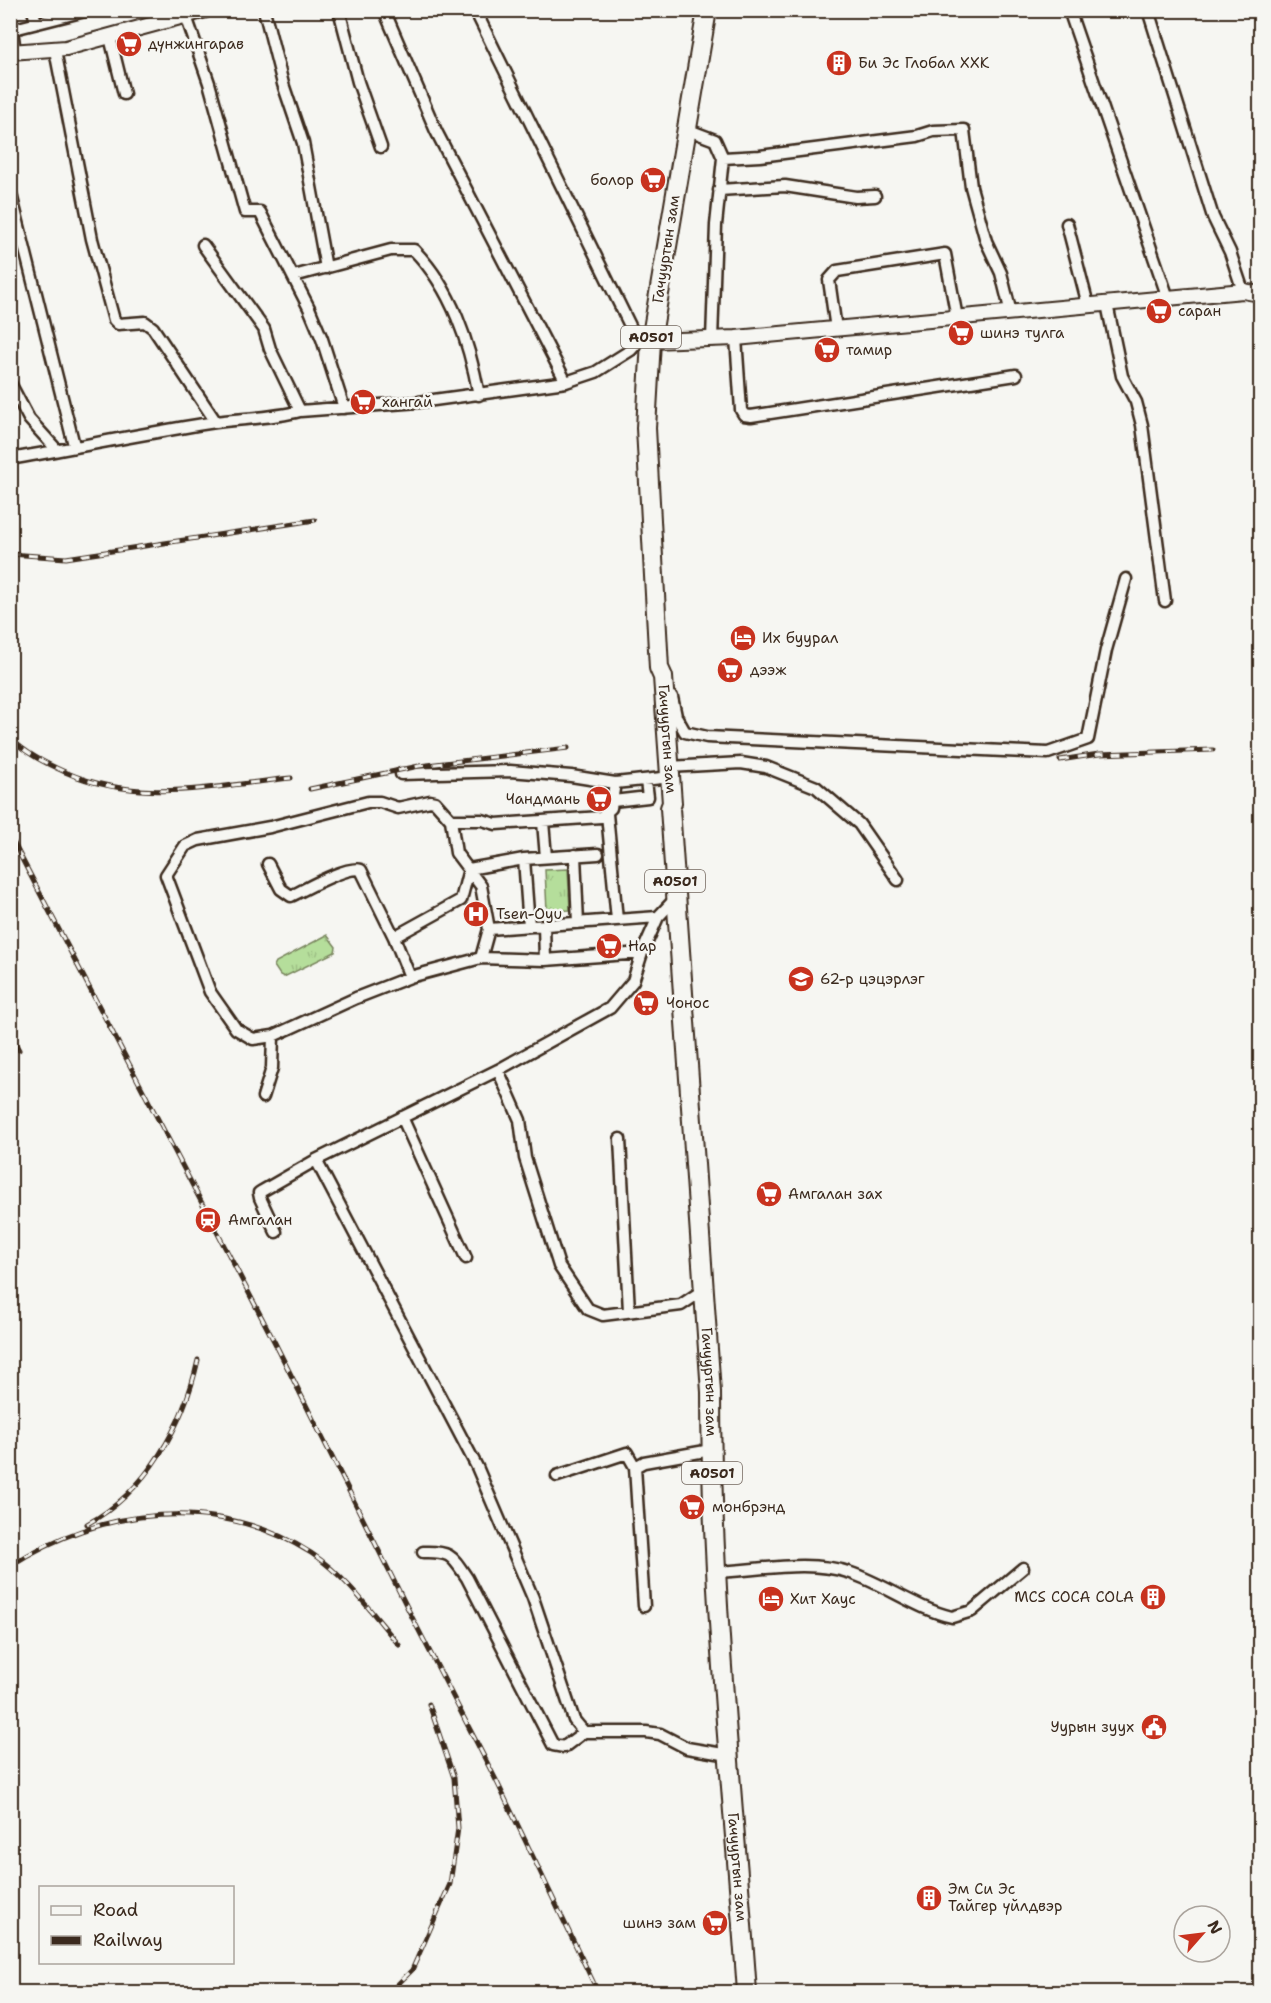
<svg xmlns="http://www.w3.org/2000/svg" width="1271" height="2003" viewBox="0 0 1271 2003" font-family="'Shantell Sans',sans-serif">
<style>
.grass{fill:url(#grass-tufts);stroke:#78845c;stroke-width:1.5}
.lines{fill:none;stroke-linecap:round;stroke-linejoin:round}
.street-casing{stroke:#3b2a1e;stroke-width:15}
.secondary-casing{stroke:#3b2a1e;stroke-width:18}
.highway-casing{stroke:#3b2a1e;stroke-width:22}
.street{stroke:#f6f6f2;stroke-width:10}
.secondary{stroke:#f6f6f2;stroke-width:14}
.highway{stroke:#f6f6f2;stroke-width:18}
.rail-casing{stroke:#3b2a1e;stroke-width:5}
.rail{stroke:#f6f6f2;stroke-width:3;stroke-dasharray:9;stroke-linecap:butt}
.labels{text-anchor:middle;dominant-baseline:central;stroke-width:5;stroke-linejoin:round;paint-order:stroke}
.shield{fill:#f6f6f2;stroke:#73675e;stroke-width:1.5}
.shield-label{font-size:14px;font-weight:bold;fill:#3b2a1e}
.poi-label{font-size:15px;fill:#3b2a1e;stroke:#f6f6f2;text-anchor:start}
.street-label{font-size:15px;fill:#3b2a1e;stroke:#f6f6f2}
</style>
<defs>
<pattern id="grass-tufts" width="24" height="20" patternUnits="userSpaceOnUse" patternTransform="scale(1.5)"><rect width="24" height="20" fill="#b5de9b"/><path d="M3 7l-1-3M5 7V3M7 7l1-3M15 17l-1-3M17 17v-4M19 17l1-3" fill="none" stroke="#9dbf85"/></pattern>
</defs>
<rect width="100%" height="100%" fill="#f6f6f2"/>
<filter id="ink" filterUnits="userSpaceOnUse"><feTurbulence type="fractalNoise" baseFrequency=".0167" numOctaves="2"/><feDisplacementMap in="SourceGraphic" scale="12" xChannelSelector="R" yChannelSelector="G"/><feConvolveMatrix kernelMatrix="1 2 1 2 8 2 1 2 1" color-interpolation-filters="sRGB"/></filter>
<g filter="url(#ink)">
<!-- grass -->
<path class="grass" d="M568,869L570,910L547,911L545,870Z
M327,935L336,947L335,952L284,977L280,975L274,966L276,962Z"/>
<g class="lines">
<defs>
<path id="street" d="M33,10L36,23
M264,10L283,84L303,143L326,268
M339,10L358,82L381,147
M384,10L436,131L566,382
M475,10L637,340L643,341
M1069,10L1168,298
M1148,10L1213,217L1230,252L1243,291
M186,16L209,83L245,212H260L309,308L322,339L344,408
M12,29L15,52
M10,30L89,10
M110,37L124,94
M55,50L92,239L114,320L118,324L145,322L153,328L216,422
M686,129L715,140L723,158L716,225L712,340
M723,158L760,156L917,136L933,131L964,130L971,187L986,241L1001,273L1011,313
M10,190L74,445
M719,190L785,186L856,197L875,196
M1067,224L1088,305
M203,245L264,329L270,349L300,411
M294,276L391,250H414C452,289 469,342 479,395
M1107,304L1122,376L1136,402L1142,425L1165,601
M836,329L829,280L837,271L945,254L957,318
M736,338L741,410L744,415L751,416L1016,375
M10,383L29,419L57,450
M10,459C77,447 142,434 209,423C239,418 270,419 300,411L419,402L566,382L596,372L631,350L638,342
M672,697L676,716L685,732L707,737L1048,753L1088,739L1106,650L1126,579
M669,767L741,763L766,767L816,787L859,824L898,880
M401,774L510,771L571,776L615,783
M613,801L648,797L646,781
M607,814L617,920
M451,820L456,853L481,886L489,929
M543,822L546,857
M575,855L578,923
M524,859L529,926
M268,864L281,889L291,896C306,889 347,865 361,870L394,937
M658,917L489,929L481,958L410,977L356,998L273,1036L253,1039L236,1029L210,992L166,875L185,846L198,840L270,827L368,802H380L398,808L430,801L435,802L451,820H482L496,824L601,817L611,808L615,783L662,778
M481,958L545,960L544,925
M545,960L642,953
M410,977L394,937L461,900L469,869L524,859L598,854
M498,1070L520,1120L525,1158L559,1266L588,1309L603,1315L681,1305L702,1291
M263,1097L272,1068L273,1036
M402,1117L466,1258
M620,1139L629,1311
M316,1160L477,1467L533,1598L574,1720L584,1732
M276,1232L260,1198L259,1193L262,1191L316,1160L498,1070L610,1008L633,981L642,953L658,917L676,898
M557,1476L627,1453L635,1467
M423,1552C451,1551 452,1556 467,1578L553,1745L564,1747L584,1732H646L660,1734L687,1748L729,1755
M718,1572C760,1570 811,1559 851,1573C886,1585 917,1609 952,1617L972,1611L1023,1568
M644,1606L635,1467L644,1462L711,1450"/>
<path id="secondary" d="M10,52L66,48L206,10
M651,341L736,338L1243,291L1260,294"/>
<g id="highway">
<path id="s1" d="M707,10L651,341L646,428L659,668L663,677L672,803L670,808L711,1392C711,1592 733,1793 747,1992"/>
</g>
</defs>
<!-- street casing -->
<use href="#street" class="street-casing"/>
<!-- secondary casing -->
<use href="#secondary" class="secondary-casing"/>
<!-- highway casing -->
<use href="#highway" class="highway-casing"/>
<!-- street -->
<use href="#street" class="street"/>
<!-- secondary -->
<use href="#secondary" class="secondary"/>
<!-- highway -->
<use href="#highway" class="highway"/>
<defs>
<path id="rail" d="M10,554L66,558L315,520
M10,738C27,754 45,763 65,772C140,805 213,786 291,778
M1060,760L1099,754L1213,750
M310,789L419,766L568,748
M10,836L275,1343L414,1621L497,1782L598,1992
M10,1034L19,1050
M87,1524C147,1492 184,1424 198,1360
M10,1566C99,1507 219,1494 311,1553C346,1576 372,1613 399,1645
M390,1992L412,1970L450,1884L458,1828L454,1778L429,1704"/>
</defs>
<!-- rail casing -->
<use href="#rail" class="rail-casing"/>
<!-- rail -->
<use href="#rail" class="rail"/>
</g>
</g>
<!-- icons -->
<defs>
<symbol id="supermarket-disc" viewBox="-11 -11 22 22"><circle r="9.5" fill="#c8321e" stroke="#f6f6f2"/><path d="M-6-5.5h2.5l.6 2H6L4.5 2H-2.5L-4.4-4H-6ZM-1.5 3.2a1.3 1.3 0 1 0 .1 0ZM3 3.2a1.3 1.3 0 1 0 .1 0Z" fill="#fff"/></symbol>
<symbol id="building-disc" viewBox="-11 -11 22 22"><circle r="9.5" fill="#c8321e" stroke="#f6f6f2"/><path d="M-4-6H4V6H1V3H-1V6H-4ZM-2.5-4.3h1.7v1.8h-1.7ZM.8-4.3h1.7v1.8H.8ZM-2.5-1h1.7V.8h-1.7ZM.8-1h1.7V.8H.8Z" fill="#fff"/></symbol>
<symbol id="hotel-disc" viewBox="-11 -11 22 22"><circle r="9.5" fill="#c8321e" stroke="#f6f6f2"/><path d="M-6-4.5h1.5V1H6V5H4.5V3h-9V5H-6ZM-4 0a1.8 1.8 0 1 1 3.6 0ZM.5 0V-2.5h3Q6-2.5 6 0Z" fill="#fff"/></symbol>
<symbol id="hospital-disc" viewBox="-11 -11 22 22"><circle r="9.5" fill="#c8321e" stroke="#f6f6f2"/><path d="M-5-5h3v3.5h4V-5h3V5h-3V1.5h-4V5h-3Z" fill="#fff"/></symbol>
<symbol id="school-disc" viewBox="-11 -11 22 22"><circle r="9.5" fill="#c8321e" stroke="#f6f6f2"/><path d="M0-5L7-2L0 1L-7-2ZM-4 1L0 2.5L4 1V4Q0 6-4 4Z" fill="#fff"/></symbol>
<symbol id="station-disc" viewBox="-11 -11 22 22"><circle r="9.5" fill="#c8321e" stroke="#f6f6f2"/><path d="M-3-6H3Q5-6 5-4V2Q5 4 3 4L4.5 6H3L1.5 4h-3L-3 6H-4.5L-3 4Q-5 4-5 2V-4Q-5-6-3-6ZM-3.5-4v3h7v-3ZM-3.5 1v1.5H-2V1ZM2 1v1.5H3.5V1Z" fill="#fff"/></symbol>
<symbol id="civic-disc" viewBox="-11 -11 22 22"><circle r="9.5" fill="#c8321e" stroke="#f6f6f2"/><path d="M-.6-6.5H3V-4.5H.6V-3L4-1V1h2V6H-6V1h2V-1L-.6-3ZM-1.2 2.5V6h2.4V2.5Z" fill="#fff"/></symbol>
</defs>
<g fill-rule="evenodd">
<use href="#supermarket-disc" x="114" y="29" width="30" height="30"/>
<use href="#building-disc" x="824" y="48" width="30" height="30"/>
<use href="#supermarket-disc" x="638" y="165" width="30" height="30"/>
<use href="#supermarket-disc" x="1144" y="296" width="30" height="30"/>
<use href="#supermarket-disc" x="946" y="318" width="30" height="30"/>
<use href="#supermarket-disc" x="812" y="335" width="30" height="30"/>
<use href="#supermarket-disc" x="348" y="387" width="30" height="30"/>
<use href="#hotel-disc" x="728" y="623" width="30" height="30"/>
<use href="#supermarket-disc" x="715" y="655" width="30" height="30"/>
<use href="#supermarket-disc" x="584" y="784" width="30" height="30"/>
<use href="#hospital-disc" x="461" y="899" width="30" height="30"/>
<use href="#supermarket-disc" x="594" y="931" width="30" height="30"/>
<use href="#school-disc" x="786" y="964" width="30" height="30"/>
<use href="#supermarket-disc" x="631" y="988" width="30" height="30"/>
<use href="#supermarket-disc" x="754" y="1179" width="30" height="30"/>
<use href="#station-disc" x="193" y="1205" width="30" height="30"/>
<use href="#supermarket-disc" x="677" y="1492" width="30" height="30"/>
<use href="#building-disc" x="1138" y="1582" width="30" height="30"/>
<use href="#hotel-disc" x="756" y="1584" width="30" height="30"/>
<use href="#civic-disc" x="1139" y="1712" width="30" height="30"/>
<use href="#building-disc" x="914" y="1883" width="30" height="30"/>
<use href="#supermarket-disc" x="700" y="1908" width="30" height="30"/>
</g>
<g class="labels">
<!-- shield labels -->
<g class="shield">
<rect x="621" y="326" width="60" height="22" rx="4.5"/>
<rect x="645" y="870" width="60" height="22" rx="4.5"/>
<rect x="682" y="1462" width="60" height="22" rx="4.5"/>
</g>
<g class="shield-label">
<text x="651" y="337">A0501</text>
<text x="675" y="881">A0501</text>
<text x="712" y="1473">A0501</text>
</g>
<!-- poi labels -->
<g class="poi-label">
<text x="148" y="44">дүнжингарав</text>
<text x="858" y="63">Би Эс Глобал ХХК</text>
<text x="634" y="180" text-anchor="end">болор</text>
<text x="1178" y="311">саран</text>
<text x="980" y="333">шинэ тулга</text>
<text x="846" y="350">тамир</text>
<text x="382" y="402">хангай</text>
<text x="762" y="638">Их буурал</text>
<text x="750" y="670">дээж</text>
<text x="580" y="799" text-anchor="end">Чандмань</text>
<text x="496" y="914">Tsen-Oyu</text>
<text x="628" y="946">Нар</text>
<text x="820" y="979">62-р цэцэрлэг</text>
<text x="666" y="1003">Чонос</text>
<text x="788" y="1194">Амгалан зах</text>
<text x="228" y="1220">Амгалан</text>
<text x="712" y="1507">монбрэнд</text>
<text x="1134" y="1597" text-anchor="end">MCS COCA COLA</text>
<text x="790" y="1599">Хит Хаус</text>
<text x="1134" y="1727" text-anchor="end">Уурын зуух</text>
<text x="948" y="1889">Эм Си Эс<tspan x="948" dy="17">Тайгер үйлдвэр</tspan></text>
<text x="696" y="1923" text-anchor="end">шинэ зам</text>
</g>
<!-- street labels -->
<g class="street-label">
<text transform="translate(666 249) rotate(-81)">Гачууртын зам</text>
<text stroke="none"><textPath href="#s1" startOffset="735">Гачууртын зам</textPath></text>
<text stroke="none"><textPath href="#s1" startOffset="1380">Гачууртын зам</textPath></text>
<text stroke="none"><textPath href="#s1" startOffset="1866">Гачууртын зам</textPath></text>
</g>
</g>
<!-- margin -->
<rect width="1271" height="2003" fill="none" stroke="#f6f6f2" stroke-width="36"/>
<rect x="18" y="18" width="1235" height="1967" fill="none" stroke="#3b2a1e" stroke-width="2" filter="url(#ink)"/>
<!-- legend -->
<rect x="39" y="1886" width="195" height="78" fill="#f6f6f2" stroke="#aba49d" stroke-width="1.5"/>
<rect x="51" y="1906" width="30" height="9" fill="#f6f6f2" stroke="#aba49d" stroke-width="1.5"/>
<text x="93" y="1916" font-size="18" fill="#3b2a1e">Road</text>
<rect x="51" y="1936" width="30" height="9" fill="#3b2a1e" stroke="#aba49d" stroke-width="1.5"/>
<text x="93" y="1946" font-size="18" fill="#3b2a1e">Railway</text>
<!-- north arrow -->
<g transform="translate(1202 1934) rotate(62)"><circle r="28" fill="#f6f6f2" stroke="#aba49d" stroke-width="1.5"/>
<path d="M0-4.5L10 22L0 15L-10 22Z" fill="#c8321e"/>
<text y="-9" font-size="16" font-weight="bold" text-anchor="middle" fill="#3b2a1e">N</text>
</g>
</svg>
